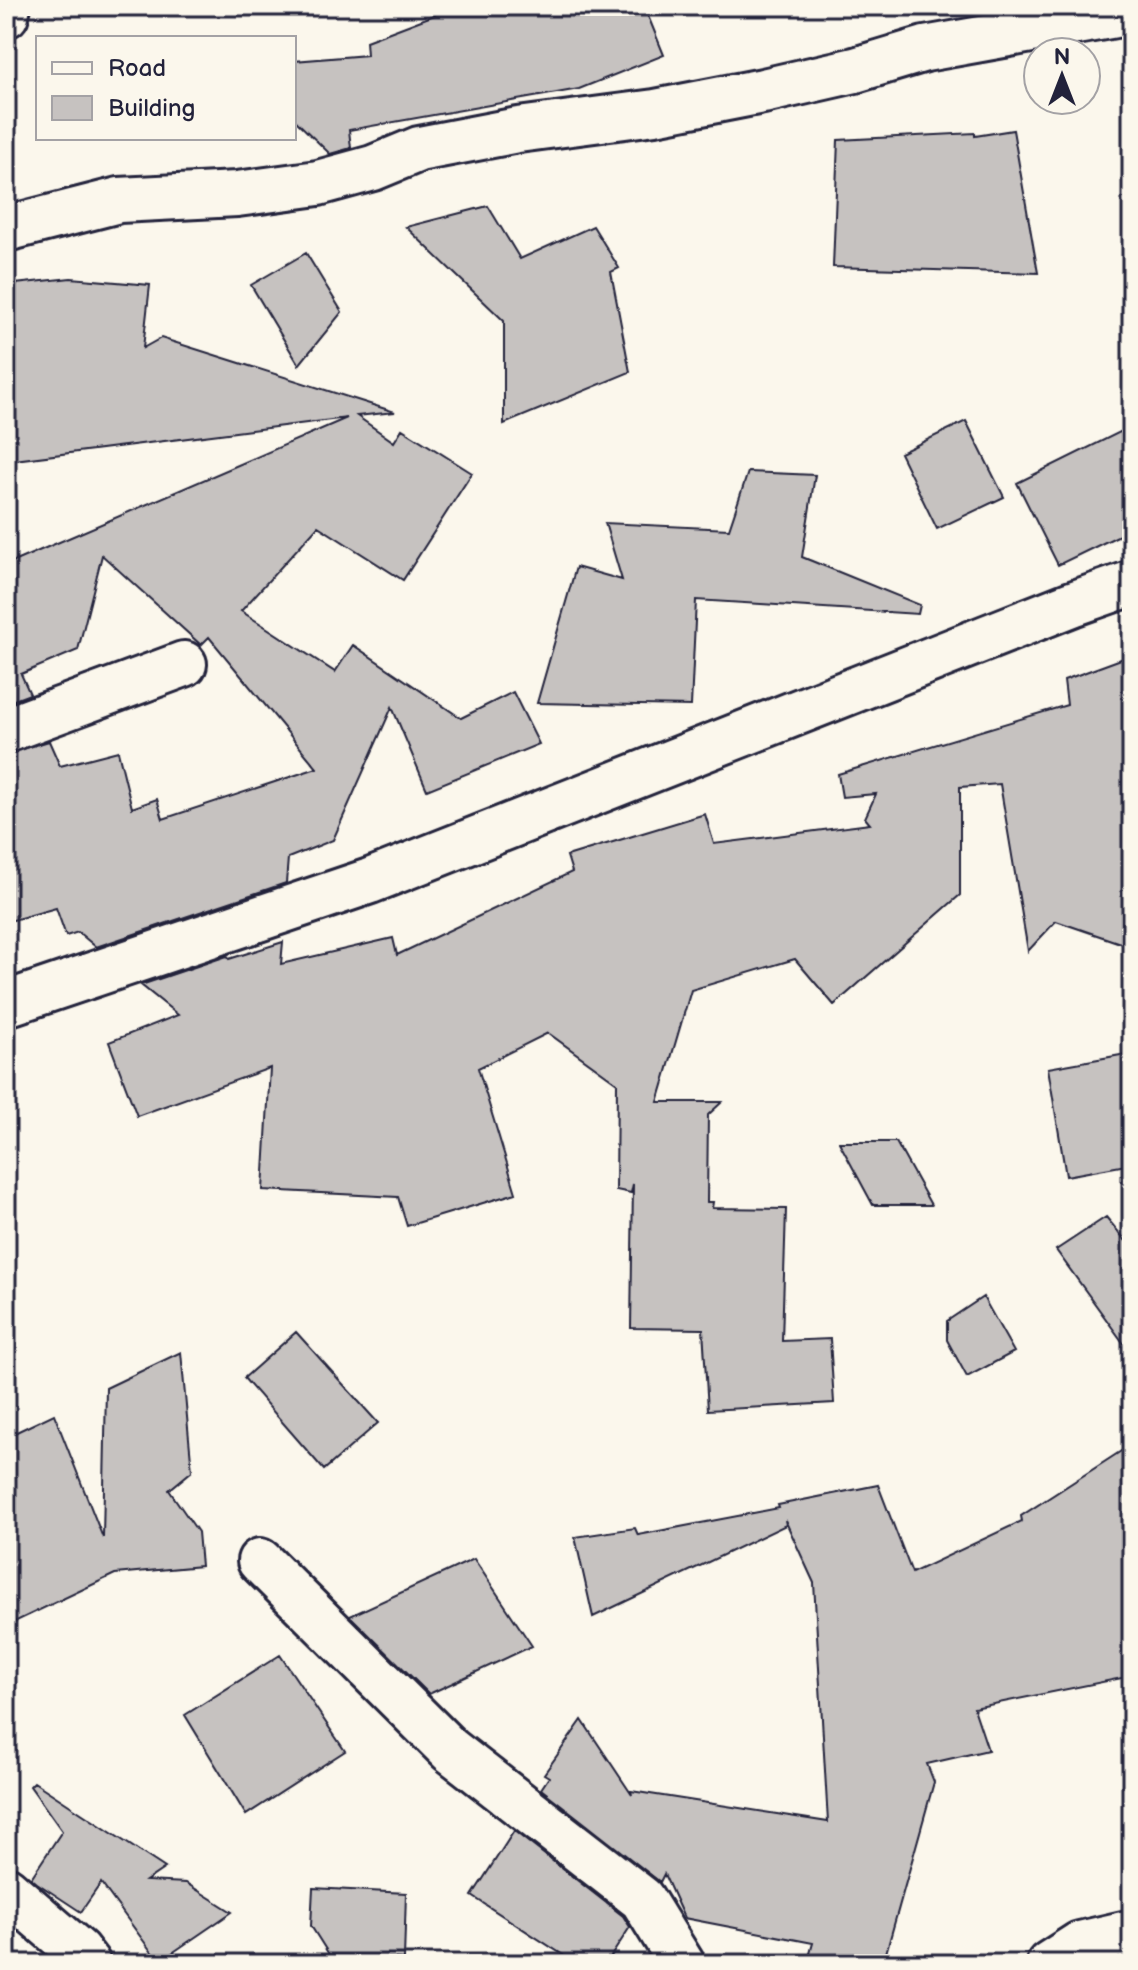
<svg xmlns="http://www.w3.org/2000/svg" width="1138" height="1970" viewBox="0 0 1138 1970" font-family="'Balsamiq Sans',sans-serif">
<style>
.building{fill:#c6c2c0;stroke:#22223b;stroke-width:2}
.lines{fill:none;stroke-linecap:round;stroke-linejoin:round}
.minor-casing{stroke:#22223b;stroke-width:50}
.tertiary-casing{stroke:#22223b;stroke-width:50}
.minor{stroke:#fbf7ec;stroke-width:44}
.tertiary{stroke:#fbf7ec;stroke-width:44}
</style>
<rect width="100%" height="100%" fill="#fbf7ec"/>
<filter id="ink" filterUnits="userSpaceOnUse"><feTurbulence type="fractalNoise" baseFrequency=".0125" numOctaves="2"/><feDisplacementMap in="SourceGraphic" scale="16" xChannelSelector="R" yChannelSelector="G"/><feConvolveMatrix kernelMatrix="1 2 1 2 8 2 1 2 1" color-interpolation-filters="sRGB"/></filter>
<g filter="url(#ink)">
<!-- building -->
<path class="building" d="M458,6H644L664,55L579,89L349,130L351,148L330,154L294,119V61L367,55L366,41Z
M1013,130L1038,273L833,267L838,140L975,133V136Z
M488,206L520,259L593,226L619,268L611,272L630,372L504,424V321L406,227Z
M306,253L342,312L299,365L251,285Z
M71,278L150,285L143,348L161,338L395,412L357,416L394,442L402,429L472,473L403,580L318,526L241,611L335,672L353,645L461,718L513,692L539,744L427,790L392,707L333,840L288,858L286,883L96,947L78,932L66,936L56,908L6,922V754L49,741L60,766L118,751L132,808L157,799L163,819L317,768L209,637L201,645L102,555L78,650L21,674L30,694L6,703V565L347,418L6,461V285Z
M966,421L1004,497L937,529L900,453Z
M1132,426V529L1058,565L1017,483Z
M748,472L815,475L802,557L920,605L918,614L696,600L691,706L537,703L576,567L622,580L605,523L729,529Z
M1132,655V947L1056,921L1028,951L1000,784L960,787V895L834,1005L795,959L691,990L658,1102H722L708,1115L707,1202H713L712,1208L786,1209L782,1341L830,1339L834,1403L708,1410L703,1329L631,1328L633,1184L631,1193L616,1190L617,1083L548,1033L478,1068L516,1193L407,1226L398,1197L263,1190L270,1068L137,1116L109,1042L178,1015L141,985L227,956L229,959L283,942L281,964L393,938L397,955L572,872L567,856L705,814L714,844L870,824L865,818L876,794L842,797L838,774L1067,705L1064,680Z
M1132,1053V1164L1066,1176L1048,1068Z
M839,1142H896L931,1205H873Z
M1106,1217L1132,1248V1355L1056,1250Z
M983,1297L1014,1352L967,1377L947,1340V1321Z
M296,1332L378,1423L324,1470L244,1378Z
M181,1352L192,1471L169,1490L198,1532L201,1566L115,1574L6,1626V1437L54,1414L103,1538L106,1388Z
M1132,1444V1676L974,1708L988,1750L927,1764L934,1782L883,1964H807L813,1943L684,1918L664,1874L660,1882L541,1789L549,1777L544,1774L582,1720L632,1795L631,1791L828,1822L814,1583L785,1520L786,1525L593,1617L575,1537L635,1528L638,1535L779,1508L778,1505L878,1485L912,1573L1022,1521L1021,1516Z
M474,1559L532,1646L429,1694L350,1616Z
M280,1655L345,1751L246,1815L185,1715Z
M34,1782L165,1868L146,1881L186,1883L232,1912L159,1962L101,1883L81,1912L37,1883L31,1878L62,1831L30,1786Z
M514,1831L623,1916L630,1927L606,1964H577L472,1896Z
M313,1888L406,1893L404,1959L330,1956L311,1926Z"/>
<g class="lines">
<defs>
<path id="minor" d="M6,15L8,6
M6,229L119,200L237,194L318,183L373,168L419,149L518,130L655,112L763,91L855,70L925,49L1132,12
M6,730L184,664
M260,1561L450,1750L642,1899L682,1964
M6,1889L78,1951L88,1964
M1049,1964L1080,1944L1132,1932"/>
<path id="tertiary" d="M6,1004L370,881L1072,604L1132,583"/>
</defs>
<!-- minor casing -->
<use href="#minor" class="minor-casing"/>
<!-- tertiary casing -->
<use href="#tertiary" class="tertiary-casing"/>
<!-- minor -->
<use href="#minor" class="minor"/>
<!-- tertiary -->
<use href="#tertiary" class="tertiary"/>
</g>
</g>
<!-- margin -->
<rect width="1138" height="1970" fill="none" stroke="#fbf7ec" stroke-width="32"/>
<rect x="16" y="16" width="1106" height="1938" fill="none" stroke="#22223b" stroke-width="3" filter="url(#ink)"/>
<!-- legend -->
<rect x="36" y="36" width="260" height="104" fill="#fbf7ec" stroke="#a4a2a5" stroke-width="2"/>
<rect x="52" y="62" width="40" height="12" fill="#fbf7ec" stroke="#a4a2a5" stroke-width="2"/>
<text x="108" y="76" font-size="24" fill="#22223b">Road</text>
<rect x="52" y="96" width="40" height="24" fill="#c6c2c0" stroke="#a4a2a5" stroke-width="2"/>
<text x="108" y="116" font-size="24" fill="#22223b">Building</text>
<!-- north arrow -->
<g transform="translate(1062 76)"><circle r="38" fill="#fbf7ec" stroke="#a4a2a5" stroke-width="2"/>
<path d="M0-6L14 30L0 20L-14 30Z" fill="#22223b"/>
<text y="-12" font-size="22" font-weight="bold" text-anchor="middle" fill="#22223b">N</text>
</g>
</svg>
